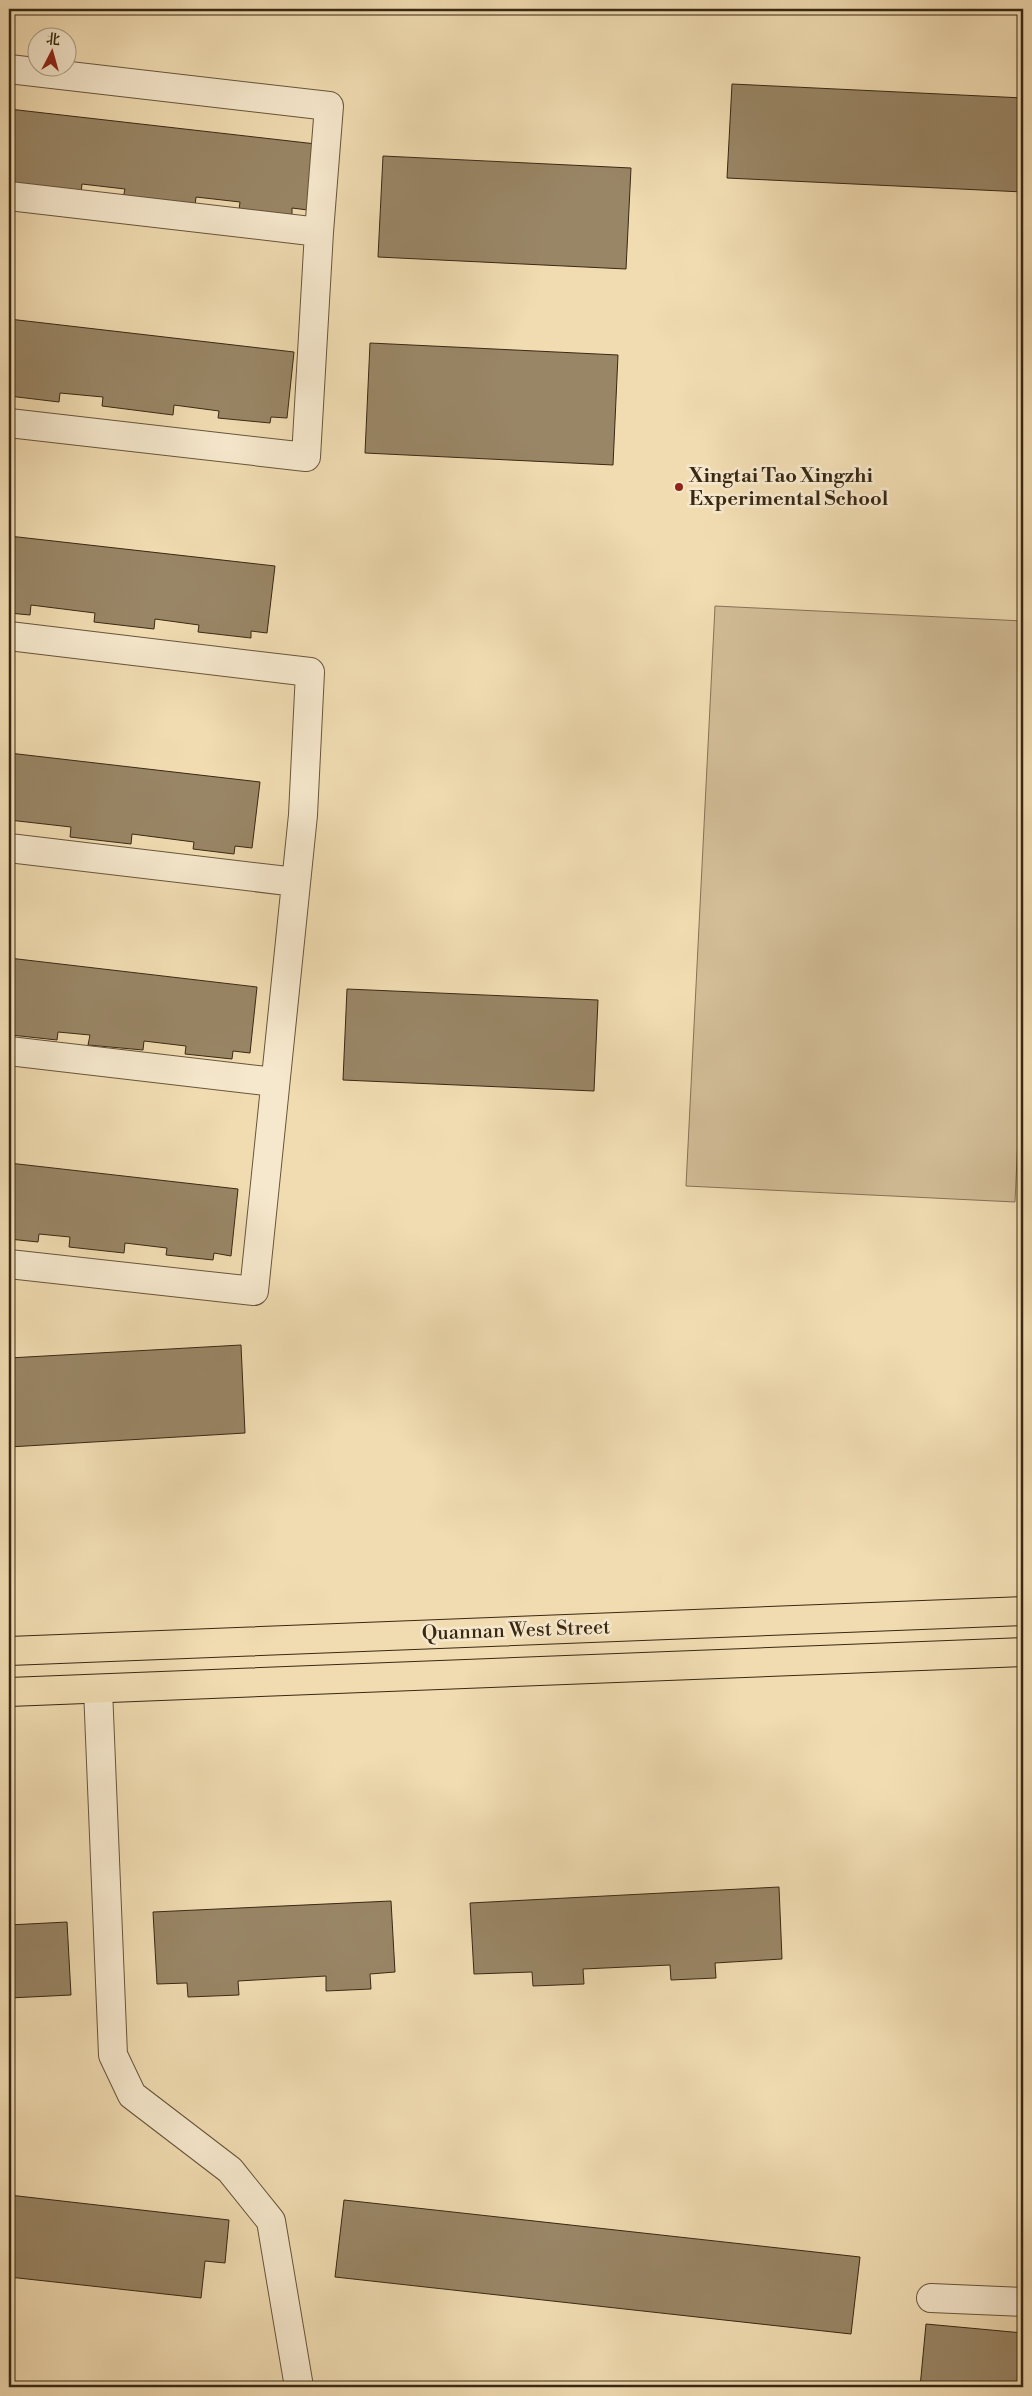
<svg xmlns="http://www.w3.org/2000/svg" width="1032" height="2396" viewBox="0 0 1032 2396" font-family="'Libre Bodoni','Noto Serif SC',serif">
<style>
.green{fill:#d2bd97;stroke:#867255}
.building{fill:#998666;stroke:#392813}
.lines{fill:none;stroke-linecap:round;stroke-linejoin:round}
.minor-casing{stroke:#67553b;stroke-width:30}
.major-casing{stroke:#392813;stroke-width:30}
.minor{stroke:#f6e8cd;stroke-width:28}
.major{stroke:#f1dcb2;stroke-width:28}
.poi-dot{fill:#8f2418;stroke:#f6e8cd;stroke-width:2}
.labels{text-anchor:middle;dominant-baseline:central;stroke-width:5;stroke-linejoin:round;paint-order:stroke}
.poi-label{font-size:20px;font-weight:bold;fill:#392813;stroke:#f6e8cd;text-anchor:start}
.street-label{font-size:20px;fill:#392813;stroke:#f6e8cd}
</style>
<rect width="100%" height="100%" fill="#f1dcb2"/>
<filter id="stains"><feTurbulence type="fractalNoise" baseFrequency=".004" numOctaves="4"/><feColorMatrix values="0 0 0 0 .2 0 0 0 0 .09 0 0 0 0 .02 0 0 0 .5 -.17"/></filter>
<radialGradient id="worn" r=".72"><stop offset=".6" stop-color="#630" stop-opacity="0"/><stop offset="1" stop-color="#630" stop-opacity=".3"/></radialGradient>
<!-- green -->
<path class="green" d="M715,606L1023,621V1028L1015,1202L686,1186Z"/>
<!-- building -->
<path class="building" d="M732,84L1023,98V192L727,178Z
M9,109L316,144L308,210L292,208V215L239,210L240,202L196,197L195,206L123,198L125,189L82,184L81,194L9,185Z
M383,156L631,168L626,269L378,257Z
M9,319L294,352L287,418L271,417L270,423L218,418L219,411L174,405L173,415L102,406L103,397L60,393L59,402L9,396Z
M370,343L618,355L613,465L365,453Z
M9,536L275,566L267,633L251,631V638L198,632L199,625L155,619L154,629L94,622L95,613L31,605L30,615L9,613Z
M9,753L260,782L252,848L235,846L234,854L193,849L194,842L132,834L131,844L70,837L71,827L9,820Z
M9,958L257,987L250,1053L233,1051L232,1059L185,1054L186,1046L144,1041L143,1050L88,1045L90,1035L58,1032L57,1040L11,1035L12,1026H9Z
M347,989L598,1000L594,1091L343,1080Z
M9,1163L238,1189L231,1256L214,1253L213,1260L166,1255L167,1248L125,1243L124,1253L69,1247L70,1237L39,1234L38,1242L9,1239Z
M241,1345L245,1433L9,1447V1358Z
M779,1887L782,1959L715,1963L716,1978L671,1980L670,1965L583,1969L584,1984L533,1986L532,1972L474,1974L470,1903Z
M391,1901L395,1972L370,1974L371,1989L326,1991V1976L238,1981L239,1995L188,1997L187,1983L157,1984L153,1912Z
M67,1922L71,1995L9,1998V1925Z
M9,2195L229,2220L225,2263L205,2261L201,2298L9,2277Z
M344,2200L860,2257L851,2334L335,2277Z
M926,2324L1023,2333V2387H920Z"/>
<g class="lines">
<defs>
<path id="minor" d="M9,69L329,106L319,232
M9,196L319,232L306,457L9,423
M9,636L310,672L303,815L254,1291L9,1264
M9,848L296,882
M9,1051L275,1082
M98,1689L113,2055L132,2095L230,2170L271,2221L299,2387
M931,2298L1023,2302"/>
<path id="major" d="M9,1651L1023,1611
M9,1692L1023,1652"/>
</defs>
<!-- minor casing -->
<use href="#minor" class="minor-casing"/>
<!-- major casing -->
<use href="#major" class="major-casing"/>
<!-- minor -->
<use href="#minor" class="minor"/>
<!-- major -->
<use href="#major" class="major"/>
</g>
<!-- markers -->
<circle class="poi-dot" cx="679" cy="487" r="5"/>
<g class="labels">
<!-- poi labels -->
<g class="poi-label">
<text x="689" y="476">Xingtai Tao Xingzhi<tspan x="689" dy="23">Experimental School</tspan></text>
</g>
<!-- street labels -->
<g class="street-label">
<text transform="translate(516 1631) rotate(-2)">Quannan West Street</text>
</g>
</g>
<!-- margin -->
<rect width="1032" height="2396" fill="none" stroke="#f1dcb2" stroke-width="30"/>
<rect x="10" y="10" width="1012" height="2376" fill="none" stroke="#392813" stroke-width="2.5"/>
<rect x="15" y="15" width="1002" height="2366" fill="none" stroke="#392813"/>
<!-- north arrow -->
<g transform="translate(52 52) rotate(6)"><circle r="24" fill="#f6e8cd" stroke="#aa9b83"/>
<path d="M0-4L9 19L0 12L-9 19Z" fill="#8f2418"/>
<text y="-8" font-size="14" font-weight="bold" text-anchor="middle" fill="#392813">北</text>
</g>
<rect width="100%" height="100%" filter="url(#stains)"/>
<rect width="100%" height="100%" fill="url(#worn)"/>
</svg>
